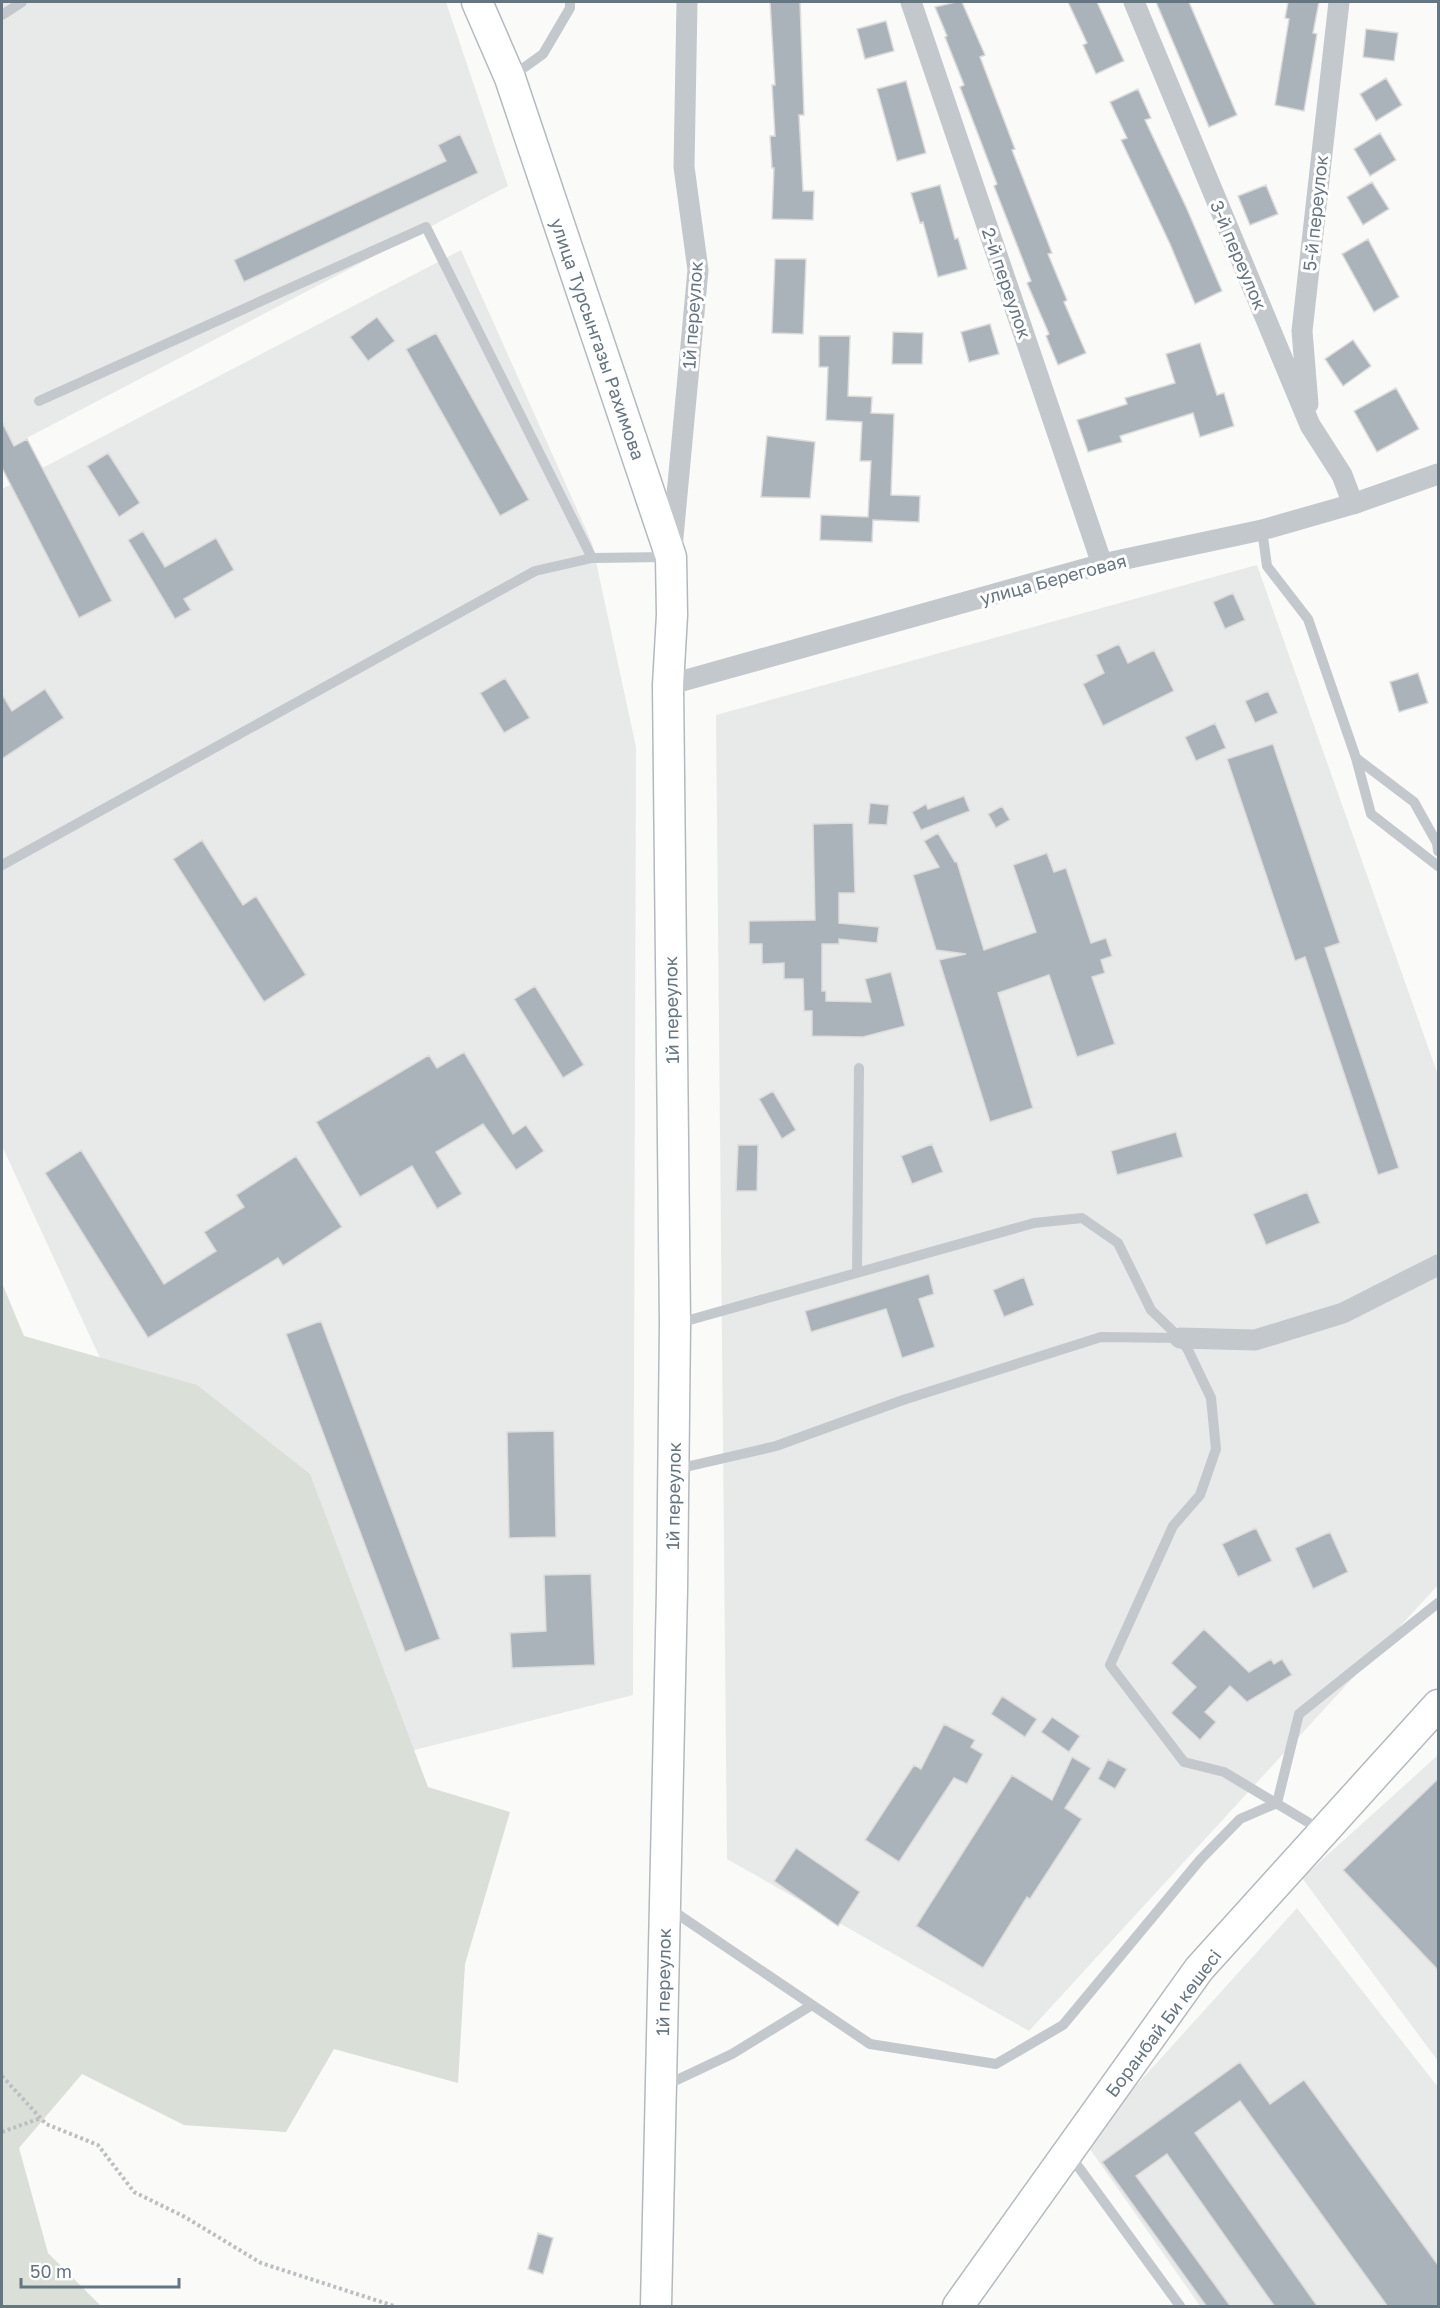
<svg xmlns="http://www.w3.org/2000/svg" width="1440" height="2308" viewBox="0 0 1440 2308" font-family="'Golos Text',sans-serif">
<style>
.built{fill:#e8e9e9}
.green{fill:#dadfd7}
.building{fill:#aab3b9;stroke:#dcdcda;stroke-width:1.5}
.lines{fill:none;stroke-linecap:round;stroke-linejoin:round}
.secondary-casing{stroke:#b3babf;stroke-width:33}
.path{stroke:#bbbfc2;stroke-width:4;stroke-dasharray:3 3;stroke-linecap:butt}
.lane{stroke:#c3c8cc;stroke-width:10}
.street{stroke:#c3c8cc;stroke-width:21}
.secondary{stroke:#fff;stroke-width:30}
.labels{text-anchor:middle;dominant-baseline:central;stroke-width:6;stroke-linejoin:round;paint-order:stroke}
.street-label{font-size:18px;fill:#657683;stroke:#fff}
</style>
<rect width="100%" height="100%" fill="#fafaf8"/>
<!-- built -->
<path class="built" d="M2,2H446L508,186L2,451Z
M461,250L592,543L636,747L633,1695L295,1780L2,1146V489Z
M1257,565L1438,1075V1585L1029,2031L727,1859L716,715Z
M1438,1755V2061L1302,1878Z
M1297,1908L1438,2087V2306H1200L1085,2142Z"/>
<!-- green -->
<path class="green" d="M2,1283L24,1336L197,1385L310,1474L428,1787L510,1812L465,1964L458,2083L334,2049L286,2132L184,2125L82,2074L19,2148L48,2253L101,2306H2Z"/>
<!-- building -->
<path class="building" d="M770,2H800L804,115H799L803,191H814L813,220L772,219L774,168H772L770,136H775L772,85H775Z
M956,2H962L985,55L980,57L1015,149L1012,150L1052,253L1048,254L1067,300L1064,302L1086,353L1058,365L1046,336L1049,334L1027,283L1031,281L994,186L997,184L960,87L964,85L945,37L947,36L935,7Z
M1068,2H1097L1124,61L1096,74L1083,45L1087,43Z
M1156,2H1189L1237,115L1209,127Z
M1288,2H1319L1313,33L1317,34L1304,111L1275,105L1289,19L1285,18Z
M886,21L894,51L865,59L857,29Z
M1366,29L1398,33L1394,61L1363,57Z
M1386,78L1402,105L1376,121L1360,94Z
M906,81L926,153L897,161L877,89Z
M1138,89L1151,118L1145,120L1187,209L1222,291L1195,304L1170,244L1121,140L1127,138L1110,102Z
M1380,133L1396,160L1370,176L1354,149Z
M460,134L478,173L244,282L234,260L446,161L438,145Z
M1372,182L1389,209L1363,225L1347,197Z
M940,185L955,239L958,238L967,269L938,277L923,222L920,223L911,193Z
M1266,185L1278,214L1250,225L1238,196Z
M1368,239L1399,297L1374,312L1342,254Z
M775,259H806L803,334L772,333Z
M377,317L395,341L368,361L350,337Z
M990,324L999,354L969,362L961,332Z
M893,332L923,333L922,364H892Z
M436,333L529,500L500,516L406,349Z
M819,336H850L848,396L872,397L871,413L894,414L891,495L920,496L919,522L873,520L872,542L820,540L821,515L868,517L871,461H860L862,422L826,420L828,367H819Z
M1353,340L1371,366L1343,386L1325,359Z
M1200,343L1217,395L1224,393L1234,426L1200,437L1193,413L1120,436L1122,442L1088,452L1077,420L1127,404L1125,398L1175,383L1166,354Z
M1396,388L1419,429L1377,452L1354,411Z
M2,422L14,446L27,439L112,601L79,618L2,468Z
M767,436L815,442L810,498L761,497Z
M108,453L140,503L119,517L87,466Z
M143,531L165,567L216,538L234,570L184,599L191,610L175,619L128,540Z
M1233,593L1245,620L1225,629L1213,602Z
M1119,644L1128,663L1154,650L1174,691L1103,726L1083,684L1104,673L1096,655Z
M1418,673L1428,703L1399,712L1390,682Z
M505,678L530,718L504,733L480,693Z
M45,689L64,718L2,759V694L12,711Z
M1268,691L1278,713L1255,723L1245,701Z
M1215,723L1226,748L1196,761L1185,737Z
M1273,744L1340,943L1325,948L1399,1168L1378,1175L1305,957L1295,961L1227,759Z
M964,796L970,811L921,830L912,812L926,804L928,809Z
M870,803L889,805L887,825L868,824Z
M1002,806L1010,820L996,828L988,814Z
M853,823L855,893H839V923L879,927L877,943L839,939V944H822V991H826V1001L871,1002L865,979L891,972L905,1026L863,1037L812,1036V1011H804L803,979H784V963L762,964V944H749V921L815,920L813,824Z
M938,833L955,862H957L984,950L1036,932L1013,865L1047,853L1054,872L1066,868L1091,943L1106,938L1112,956L1101,960L1105,973L1092,977L1115,1044L1077,1057L1049,975L998,993L1033,1108L990,1122L939,960L966,954L936,950L913,875L939,867L924,841Z
M202,840L243,905L256,896L306,975L264,1002L173,859Z
M535,986L584,1065L563,1078L514,999Z
M464,1052L513,1134L526,1125L544,1151L516,1170L483,1124L436,1152L462,1194L437,1209L412,1166L360,1197L316,1122L429,1055L437,1068Z
M773,1091L796,1130L782,1139L759,1099Z
M1176,1132L1183,1157L1117,1175L1111,1151Z
M932,1144L943,1172L912,1184L901,1156Z
M738,1145H758L757,1191H736Z
M81,1150L164,1284L216,1251L204,1232L244,1207L236,1195L296,1156L342,1227L283,1266L278,1258L148,1338L45,1173Z
M1307,1192L1320,1223L1266,1245L1253,1214Z
M929,1274L934,1294L919,1299L935,1347L902,1358L886,1309L811,1332L805,1311Z
M1024,1277L1034,1305L1004,1317L993,1290Z
M321,1321L440,1639L405,1652L286,1334Z
M554,1431L556,1537L509,1538L507,1432Z
M1256,1528L1272,1561L1238,1577L1222,1544Z
M1330,1532L1348,1572L1313,1589L1295,1548Z
M591,1574L595,1665L512,1668L510,1633L546,1631L544,1575Z
M1204,1629L1249,1672L1271,1659L1274,1664L1282,1659L1292,1675L1247,1702L1230,1686L1205,1712L1216,1722L1200,1740L1171,1713L1196,1687L1171,1663Z
M1002,1696L1037,1719L1025,1737L991,1714Z
M1052,1717L1080,1736L1069,1752L1041,1732Z
M944,1724L975,1740L971,1747L983,1754L967,1784L954,1778L899,1862L865,1840L914,1765L921,1769Z
M1072,1757L1091,1768L1065,1808L1082,1819L1030,1899L1027,1897L983,1968L916,1926L1012,1775L1052,1800Z
M1108,1759L1127,1769L1115,1789L1098,1779Z
M1438,1779V1970L1343,1870Z
M796,1848L860,1892L838,1926L774,1881Z
M1240,2062L1270,2104L1304,2080L1438,2265V2307H1388L1240,2101L1195,2133L1318,2307H1275L1167,2154L1136,2176L1231,2307H1207L1102,2162Z
M538,2233L553,2238L543,2274L528,2269Z"/>
<g class="lines">
<defs>
<path id="secondary" d="M477,2L510,78L671,557L672,615L668,685L675,1324L672,1590L656,2306
M958,2306L1199,1969L1438,1705"/>
</defs>
<!-- secondary casing -->
<use href="#secondary" class="secondary-casing"/>
<!-- path -->
<path class="path" d="M2,2076L46,2124L98,2145L134,2192L185,2217L261,2263L394,2306
M2,2132L41,2118"/>
<!-- lane -->
<path class="lane" d="M2,15L22,2
M511,77L543,54L570,8V2
M39,401L426,227L592,558
M1262,530L1267,566L1308,619L1356,758L1414,802L1437,843L1438,851
M1356,758L1371,814L1438,866
M2,865L535,571L592,558L668,557
M857,1272L859,1068
M679,1323L1034,1223L1082,1218L1118,1243L1151,1310L1180,1338L1188,1350L1211,1398L1216,1449L1200,1495L1173,1526L1110,1665L1184,1762L1224,1772L1321,1830
M677,1469L776,1446L903,1400L1101,1337L1180,1338
M670,1909L870,2044L996,2064L1063,2025L1200,1860L1240,1819L1277,1803L1299,1714L1438,1603
M664,2086L732,2054L812,2005
M1069,2154L1180,2306"/>
<!-- street -->
<path class="street" d="M911,2L1102,564
M1134,2L1310,425L1342,475L1353,504
M1308,404L1302,331L1339,2
M672,548L698,270L684,167L687,2
M668,685L1102,564L1262,530L1353,504L1438,474
M1180,1338L1255,1340L1343,1313L1438,1265"/>
<!-- secondary -->
<use href="#secondary" class="secondary"/>
</g>
<g class="labels">
<!-- street labels -->
<g class="street-label">
<text transform="translate(1315 213) rotate(-84)">5-й переулок</text>
<text transform="translate(1239 255) rotate(67)">3-й переулок</text>
<text transform="translate(1007 283) rotate(71)">2-й переулок</text>
<text transform="translate(692 315) rotate(-86)">1й переулок</text>
<text transform="translate(598 339) rotate(71)">улица Турсынгазы Рахимова</text>
<text transform="translate(1053 579) rotate(-15)">улица Береговая</text>
<text transform="translate(671 1010) rotate(-91)">1й переулок</text>
<text transform="translate(673 1496) rotate(-89)">1й переулок</text>
<text transform="translate(663 1982) rotate(-89)">1й переулок</text>
<text transform="translate(1163 2023) rotate(-53)">Боранбай Би көшесі</text>
</g>
</g>
<!-- border -->
<rect width="1440" height="2308" fill="none" stroke="#657683" stroke-width="6"/>
<!-- scale -->
<path d="M21 2278v9h158v-9" fill="none" stroke="#657683" stroke-width="3"/>
<text x="30" y="2278" font-size="18" fill="#657683" stroke="#ffffff" stroke-width="4.5" paint-order="stroke">50 m</text>
</svg>
